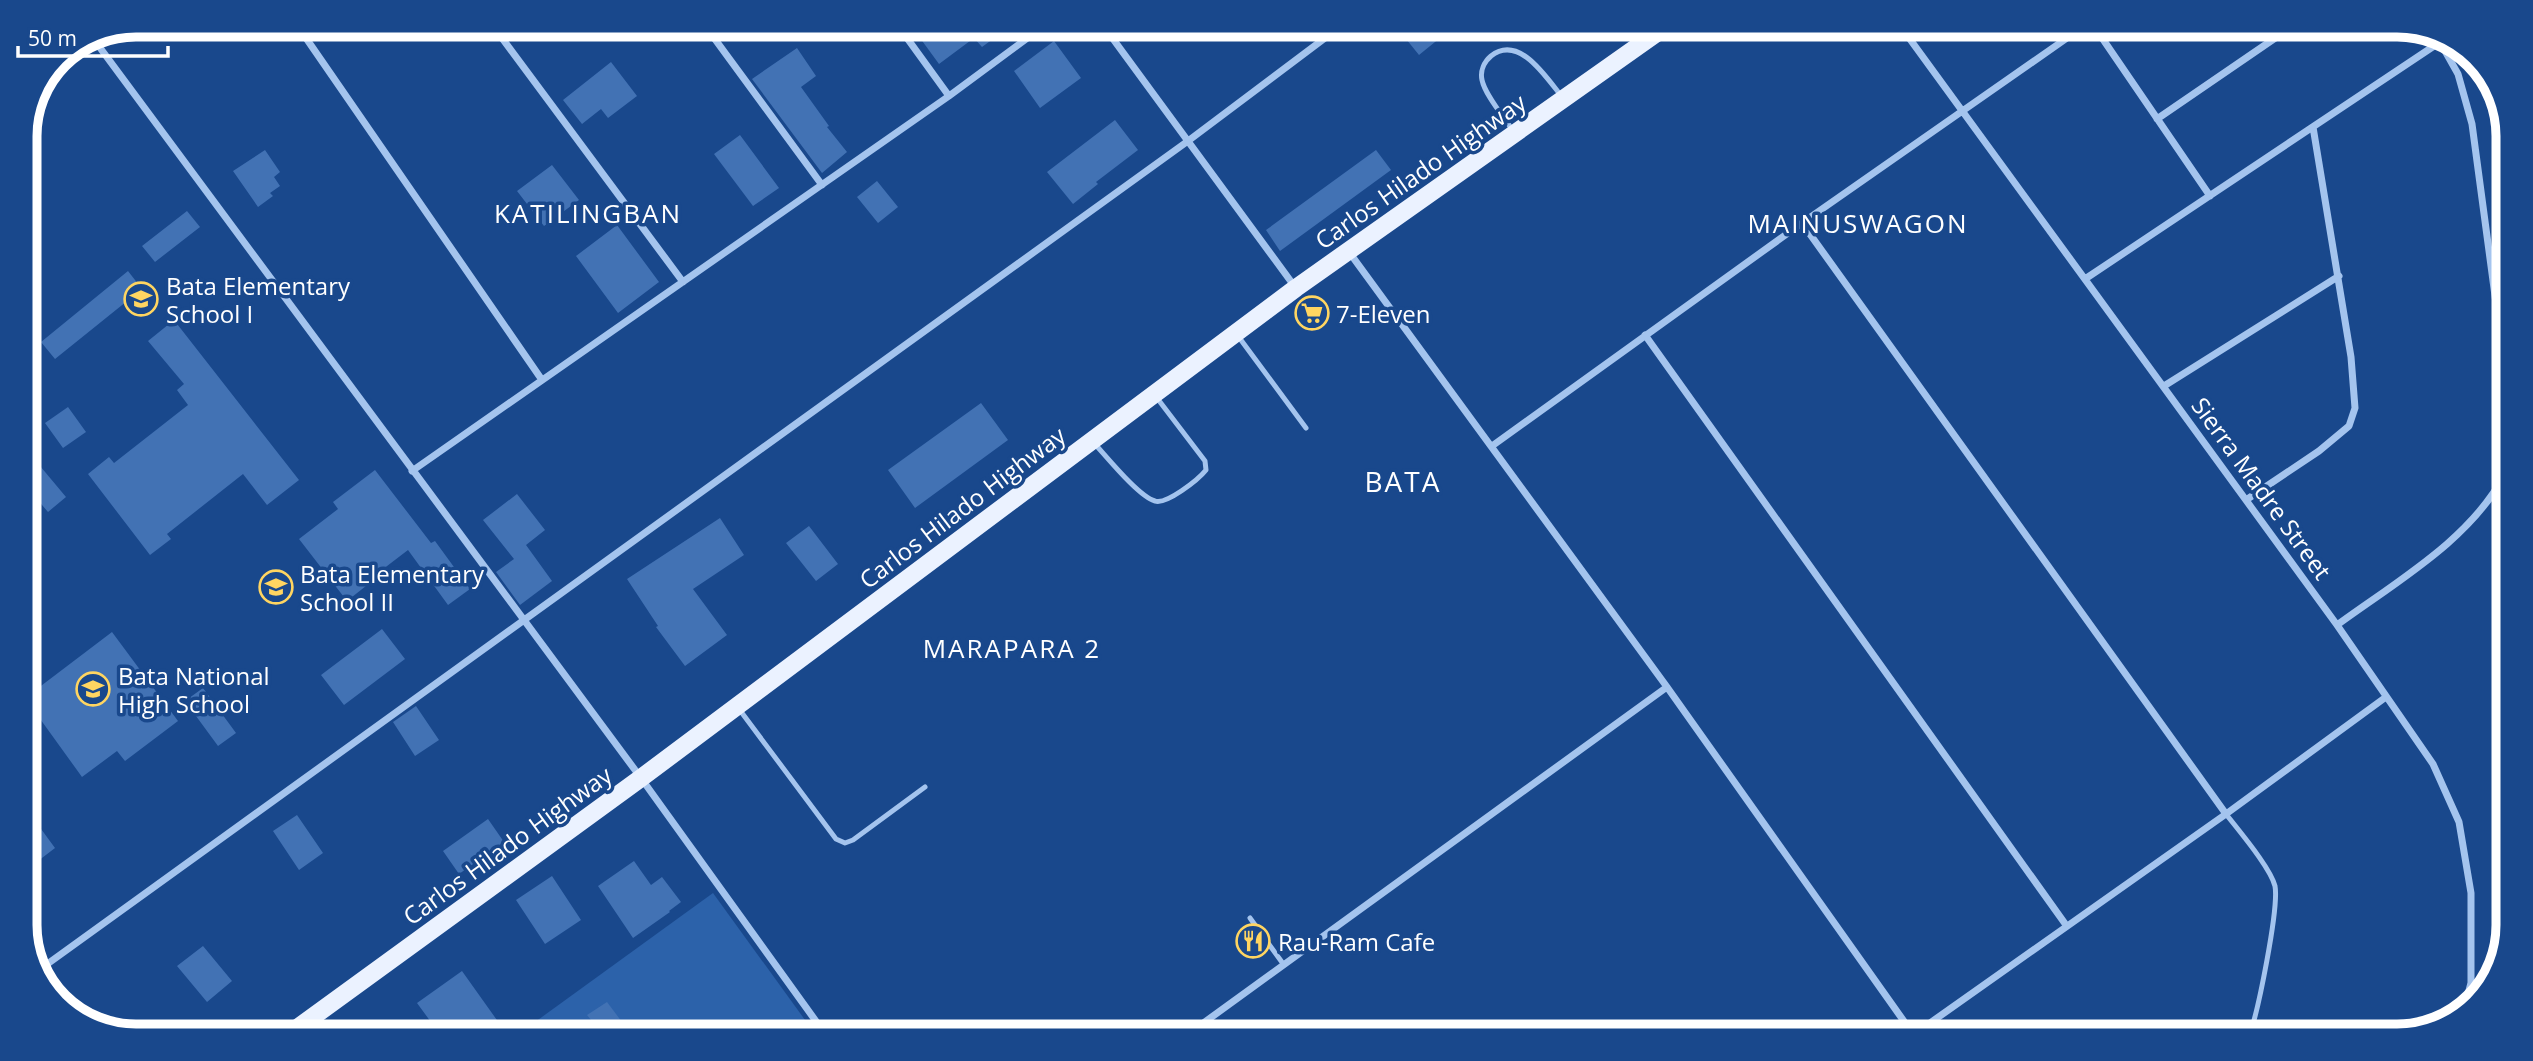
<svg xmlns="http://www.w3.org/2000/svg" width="2533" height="1061" viewBox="0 0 2533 1061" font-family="'Open Sans',sans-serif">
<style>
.green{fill:#2c62aa}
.building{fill:#4272b4}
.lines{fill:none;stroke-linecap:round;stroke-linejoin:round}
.lane{stroke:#a4c4ee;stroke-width:5}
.street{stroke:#a4c4ee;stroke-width:7}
.primary{stroke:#ebf2ff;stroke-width:18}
.labels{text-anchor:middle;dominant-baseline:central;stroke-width:7;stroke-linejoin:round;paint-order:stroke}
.street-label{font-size:24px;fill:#fff;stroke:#19488c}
.poi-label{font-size:24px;fill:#fff;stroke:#19488c;text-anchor:start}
.neighbourhood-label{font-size:26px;letter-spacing:2px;fill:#fff;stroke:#19488c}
.quarter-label{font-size:28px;letter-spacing:2px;fill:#fff;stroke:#19488c}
.rim{fill:none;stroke:#fff;stroke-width:9}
</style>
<rect width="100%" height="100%" fill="#19488c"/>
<!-- green -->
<path class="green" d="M713,893L813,1031L524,1030Z"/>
<!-- building -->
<path class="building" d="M912,27H943L1008,28L982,47L974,38L939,64Z
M1398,29H1451L1419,55Z
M1054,41L1081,78L1040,108L1014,71Z
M797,48L816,76L801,87L829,126L827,127L847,152L822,173L752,79Z
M611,62L637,96L608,118L601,109L582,124L563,100Z
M1115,120L1138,150L1096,182L1098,184L1073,204L1047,172Z
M740,135L779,188L753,206L714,154Z
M265,150L280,172L274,177L280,186L270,193L273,196L258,207L233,171Z
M1376,150L1391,170L1280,251L1266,230Z
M552,165L579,200L544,226L517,191Z
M877,181L898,207L878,223L857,197Z
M187,211L200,227L155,262L142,246Z
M617,225L659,282L618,313L576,256Z
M128,271L142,289L55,359L41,342Z
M174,320L299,480L267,505L243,474L167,534L171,539L150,555L88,474L109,457L114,463L188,405L177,390L184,384L148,341Z
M981,403L1008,440L915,508L888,470Z
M68,407L86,432L63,448L45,423Z
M25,448L66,497L48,512L25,485Z
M375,470L431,543L435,541L470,589L448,605L408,550L374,576L376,578L347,601L299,539L338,509L333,502Z
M517,494L545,530L526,545L552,581L520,605L496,572L514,559L483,520Z
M720,518L744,555L693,589L727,635L685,666L656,627L658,626L627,579Z
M809,526L838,564L816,581L786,543Z
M382,629L405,659L344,705L321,675Z
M112,632L178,721L125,761L117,751L82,777L25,698Z
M203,688L236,733L218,746L185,701Z
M416,706L439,740L415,756L393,722Z
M25,807L55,848L25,871Z
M297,815L323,853L299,870L273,831Z
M488,819L504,842L459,874L443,851Z
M634,861L651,885L662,877L681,902L669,911L670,912L633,938L598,886Z
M552,876L581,920L545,944L516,900Z
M203,946L232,981L207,1002L177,966Z
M462,971L504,1030L436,1029L417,1003Z
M607,1002L628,1030H599L587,1015Z"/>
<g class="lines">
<!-- lane -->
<path class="lane" d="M1513,131C1504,117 1485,95 1482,80C1480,71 1484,62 1491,56C1519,34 1546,77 1562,97
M1238,336L1306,428
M1094,443C1106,456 1139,497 1155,501C1166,505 1198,480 1206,470L1205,461L1157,398
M739,709L836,839L845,843L853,840L925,787
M2226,814C2239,831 2270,867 2275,886C2279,908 2258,1013 2249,1036
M1250,918L1284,965"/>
<!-- street -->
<path class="street" d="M297,25L542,380
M493,26L683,282
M706,27L822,185
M899,27L949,96
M1105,28L1295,287
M1904,31L2337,625L2433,764L2459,822L2471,893V983L2463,1013
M2098,32L2210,196
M95,41L641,778L823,1031
M2440,42L2458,74L2472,124L2506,378
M2157,119L2284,32
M1802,223L2226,814
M1349,252L1667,687L1913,1034
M2085,279L2446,38
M1645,335L2066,925
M2164,386L2339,276
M1492,446L1802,223L2077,31
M412,471L949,96L1041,28
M2246,500L2319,451L2349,426L2355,408L2351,357L2313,127
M2337,625C2397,581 2470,540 2505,474
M39,970L1188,141L1337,29
M1191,1032L1667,687
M1913,1035L2226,814L2386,697"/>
<!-- primary -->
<path class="primary" d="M296,1029L641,778L1296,288L1661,30"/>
</g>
<!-- icons -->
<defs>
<symbol id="school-ring" viewBox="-11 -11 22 22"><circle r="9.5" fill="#19488c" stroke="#ffd561" stroke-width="1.5"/><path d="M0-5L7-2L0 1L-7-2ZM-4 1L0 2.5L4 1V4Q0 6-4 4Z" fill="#ffd561"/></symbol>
<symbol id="supermarket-ring" viewBox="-11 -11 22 22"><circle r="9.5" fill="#19488c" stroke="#ffd561" stroke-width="1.5"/><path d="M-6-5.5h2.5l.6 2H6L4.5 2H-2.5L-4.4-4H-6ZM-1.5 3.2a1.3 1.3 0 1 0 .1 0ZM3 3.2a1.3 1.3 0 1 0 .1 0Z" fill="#ffd561"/></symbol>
<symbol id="restaurant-ring" viewBox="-11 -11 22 22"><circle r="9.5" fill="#19488c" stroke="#ffd561" stroke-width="1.5"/><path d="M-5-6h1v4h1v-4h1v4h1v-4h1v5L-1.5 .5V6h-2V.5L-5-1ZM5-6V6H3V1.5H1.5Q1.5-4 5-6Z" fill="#ffd561"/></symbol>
</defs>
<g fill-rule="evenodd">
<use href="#school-ring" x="122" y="280" width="38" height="38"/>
<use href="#supermarket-ring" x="1293" y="294" width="38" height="38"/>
<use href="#school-ring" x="257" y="568" width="38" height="38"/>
<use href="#school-ring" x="74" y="670" width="38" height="38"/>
<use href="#restaurant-ring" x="1234" y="922" width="38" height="38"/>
</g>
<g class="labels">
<!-- street labels -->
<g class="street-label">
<text transform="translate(1420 171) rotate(-35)">Carlos Hilado Highway</text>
<text transform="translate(2262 488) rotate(54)">Sierra Madre Street</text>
<text transform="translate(962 507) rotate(-37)">Carlos Hilado Highway</text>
<text transform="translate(507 845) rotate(-36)">Carlos Hilado Highway</text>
</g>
<!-- poi labels -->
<g class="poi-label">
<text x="166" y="285">Bata Elementary<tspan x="166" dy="28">School I</tspan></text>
<text x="1336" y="313">7-Eleven</text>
<text x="300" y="573">Bata Elementary<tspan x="300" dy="28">School II</tspan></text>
<text x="118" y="675">Bata National<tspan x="118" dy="28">High School</tspan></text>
<text x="1278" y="941">Rau-Ram Cafe</text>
</g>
<!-- neighbourhood labels -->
<g class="neighbourhood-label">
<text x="588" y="213">KATILINGBAN</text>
<text x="1858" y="223">MAINUSWAGON</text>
<text x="1012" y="648">MARAPARA 2</text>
</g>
<!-- quarter labels -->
<g class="quarter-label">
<text x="1403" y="481">BATA</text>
</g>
</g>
<!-- crop -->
<path d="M0 0H2533V1061H0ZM136 37H2397A99 99 0 0 1 2496 136V925A99 99 0 0 1 2397 1024H136A99 99 0 0 1 37 925V136A99 99 0 0 1 136 37Z" fill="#19488c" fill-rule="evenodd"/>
<path class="rim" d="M136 37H2397A99 99 0 0 1 2496 136V925A99 99 0 0 1 2397 1024H136A99 99 0 0 1 37 925V136A99 99 0 0 1 136 37Z"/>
<!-- scale -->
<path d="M18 46v10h150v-10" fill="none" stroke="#ffffff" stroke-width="3.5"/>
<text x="28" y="46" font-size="21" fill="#ffffff" stroke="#19488c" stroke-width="5" paint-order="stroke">50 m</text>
</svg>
